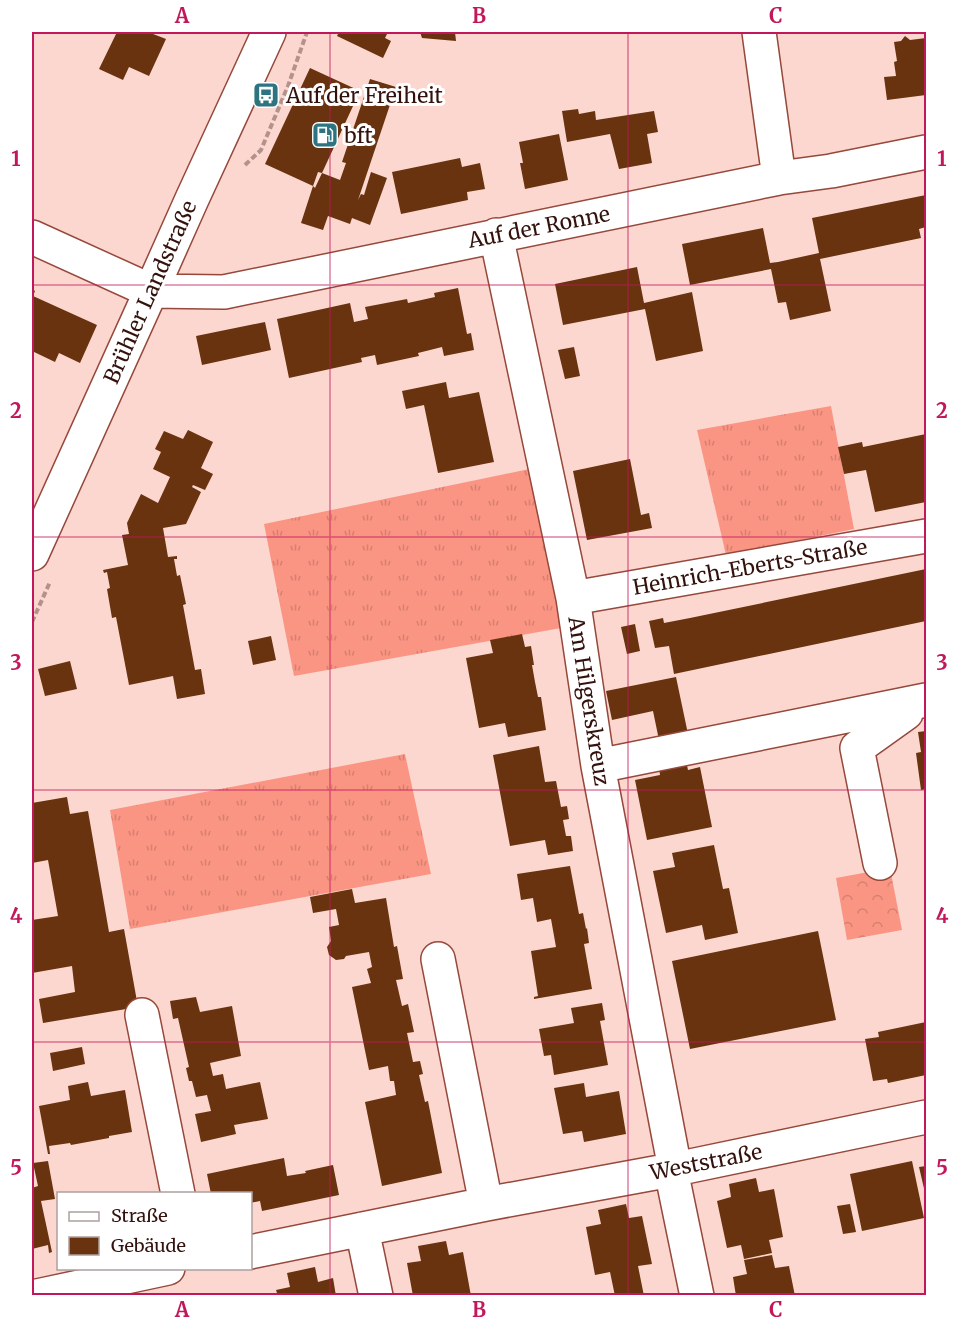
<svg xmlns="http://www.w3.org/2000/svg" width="958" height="1327" viewBox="0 0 958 1327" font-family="Merriweather,serif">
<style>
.grass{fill:url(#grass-tufts)}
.park{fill:url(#park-crowns)}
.building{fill:#68330e}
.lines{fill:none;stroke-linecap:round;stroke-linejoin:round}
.minor-casing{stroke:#96483b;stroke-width:36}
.path{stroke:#b5918b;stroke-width:4;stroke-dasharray:6 3;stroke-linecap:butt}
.minor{stroke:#fff;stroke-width:33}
.grid{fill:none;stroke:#c2185b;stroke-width:1.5;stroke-opacity:0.55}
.labels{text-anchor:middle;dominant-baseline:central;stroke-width:6;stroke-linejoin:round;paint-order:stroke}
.poi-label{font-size:21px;fill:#33120d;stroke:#fff;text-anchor:start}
.street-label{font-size:21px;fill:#33120d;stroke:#fff}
.neatline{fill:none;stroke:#c2185b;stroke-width:2}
.grid-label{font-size:20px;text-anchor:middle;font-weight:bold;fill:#c2185b}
</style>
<defs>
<pattern id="grass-tufts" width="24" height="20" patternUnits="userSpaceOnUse" patternTransform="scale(1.5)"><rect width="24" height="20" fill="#fa9583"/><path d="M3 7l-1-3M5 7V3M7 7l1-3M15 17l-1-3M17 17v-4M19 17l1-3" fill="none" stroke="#d77f70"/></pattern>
<pattern id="park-crowns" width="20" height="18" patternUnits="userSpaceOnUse" patternTransform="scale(1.5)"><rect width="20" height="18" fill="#fa9583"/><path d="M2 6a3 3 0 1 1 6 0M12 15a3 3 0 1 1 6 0" fill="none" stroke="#d77f70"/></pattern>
</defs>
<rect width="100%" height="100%" fill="#fcd7d0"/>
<!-- grass -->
<path class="grass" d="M831,406L854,529L726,555L697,430Z
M534,468L563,616L561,628L294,676L264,524Z
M405,754L431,874L130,929L110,810Z"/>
<!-- park -->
<path class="park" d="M890,868L902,930L847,940L836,878Z"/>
<!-- building -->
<path class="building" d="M117,32H148L166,39L149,76L129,67L123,80L99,69Z
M339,32H388L385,38L391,41L383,58L337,36Z
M420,32H455L456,41L422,38Z
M905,36L910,40L926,38V95L887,100L884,77L896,76L894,62L897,61L894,42L901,41Z
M310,68L360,91L322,173L318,172L313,186L265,164Z
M370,79L396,87L358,200L361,194L364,195L371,172L387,178L370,225L352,218L350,224L328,216L323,230L301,223L313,186L315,188L322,173L340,180L346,163L342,162Z
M578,109L579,114L595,111L596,120L654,111L658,132L647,134L652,163L619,169L610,134L567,142L562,111Z
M559,134L568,180L525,189L520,163H523L519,142Z
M460,158L462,167L480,163L485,189L467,192L468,200L401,214L392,172Z
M926,195V227L919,229L921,238L820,259L831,311L790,320L786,302L778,303L771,269L690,285L682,244L763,228L770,263L778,262L819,253L812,218Z
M637,267L644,303L692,292L703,351L656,361L645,309L563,325L555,284Z
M458,288L467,334L471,333L474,350L444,356L442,347L418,353L419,356L377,365L375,355L361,358L362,362L289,378L277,319L350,303L354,322L368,319L365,307L407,299L408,303L435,297L434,293Z
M32,289L35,291L33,296L97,325L80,363L59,353L55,362L32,351Z
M265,322L271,350L202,365L196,336Z
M574,347L580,376L565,379L558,350Z
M446,382L449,398L479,392L494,462L438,473L424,405L406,409L402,391Z
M188,430L213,442L201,468L213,474L205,490L193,485L192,487L201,492L186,524L163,528L168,557L177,556V559H174L177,576L180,575L186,604L183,605L195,670L201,669L205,694L177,699L173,676L129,685L116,617L112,618L107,589L110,588L107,572L104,573L103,570L128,565L122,535L129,534L127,523L141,494L158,503L170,477L153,469L161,452L155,449L164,431L183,439Z
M926,434V502L875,512L866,470L844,474L838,447L862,442L863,447Z
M630,459L641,515L649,513L652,528L587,540L573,471Z
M926,569V621L674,674L669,646L655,648L649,621L663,618L664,623L690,618Z
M635,624L640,651L627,654L621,627Z
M522,634L525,647L531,646L534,665H532L535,682L538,697H541L546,730L508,737L505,723L479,728L466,658L493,653L490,640Z
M271,636L276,660L253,665L248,641Z
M70,661L77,689L45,696L38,669Z
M676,677L688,734L659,740L653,711L612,720L606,691Z
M926,731V789L921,790L916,753L921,752L918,732Z
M539,746L545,782L556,781L561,807L567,806L569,819L563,820L566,836H571L573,851L548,855L545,840L510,846L493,755Z
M685,756L688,770L700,767L712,827L647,840L635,780L660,775L658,761Z
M67,797L70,814L88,811L109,932L124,929L138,1007L43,1023L39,999L75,992L72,966L32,973V920L58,916L48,860L32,863V803Z
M714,845L723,889L729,888L738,933L705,940L702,925L666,933L653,871L675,867L672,853Z
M570,866L579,914L583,913L586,929L587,928L589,943L584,944L592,989L534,999V997L538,996L531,951L556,947L551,919L537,922L533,898L521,900L517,874Z
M352,889L355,903L386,898L394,947L397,946L403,979L396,980L402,1006L408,1004L414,1032L407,1033L413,1062L420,1061L423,1074L419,1075L425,1102L428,1101L442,1173L382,1186L365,1102L396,1095L394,1081H390L388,1066L369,1070L352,987L371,983L367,969L372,967L369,952L346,956L344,959L336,960L329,955L327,947L331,941L329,927L339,925L336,909L313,913L310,897Z
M818,931L836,1020L690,1049L672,961Z
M196,997L200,1012L232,1006L241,1056L210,1063L213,1076L223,1074L226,1089L260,1082L268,1119L234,1125L236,1134L201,1142L195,1114L211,1111L207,1095L196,1097L192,1081H189L186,1068L189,1067L178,1018L173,1019L170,1001Z
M602,1003L605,1020L600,1021L608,1065L554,1075L551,1055L544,1056L539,1029L574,1023L571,1008Z
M926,1022V1075L888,1083L887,1079L873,1081L865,1039L879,1037L878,1032Z
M82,1047L85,1064L53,1071L50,1053Z
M88,1082L91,1096L125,1090L132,1132L109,1136V1138L71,1145L70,1143L49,1146L50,1154H48L39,1106L70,1100L68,1086Z
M584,1083L586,1097L619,1091L626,1134L584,1142L582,1131L563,1134L554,1088Z
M284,1158L287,1176L306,1173L305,1171L333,1165L339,1195L262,1211L260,1201L250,1203V1194H211L207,1174Z
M48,1161L55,1199L41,1201L52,1252L49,1253L48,1245L32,1249V1188L38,1186L33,1163Z
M912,1161L924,1218L862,1231L850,1174Z
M926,1166V1197L919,1167Z
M756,1178L759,1192L774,1189L783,1237L769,1240L772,1253L744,1259L741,1245L727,1248L717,1201L731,1197L729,1184Z
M626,1204L629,1218L642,1216L652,1264L638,1266L644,1296H615L610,1272L595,1275L586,1227L601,1224L598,1210Z
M850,1204L856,1232L843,1234L837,1206Z
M446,1241L449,1255L463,1252L471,1296H413L407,1263L421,1261L418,1246Z
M772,1255L775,1268L789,1266L795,1296H736L733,1277L747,1274L744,1260Z
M315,1267L318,1282L333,1278L336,1296H278L276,1290L290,1287L287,1273Z"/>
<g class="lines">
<defs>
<path id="minor" d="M759,32L779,178
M496,235L573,598L598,766L675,1169
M32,237L151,291L224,292L779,178L831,171L926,152
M32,554L151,291L192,199L269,32
M573,598L926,536
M598,766L926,700
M880,863L857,748L906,713L905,705
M438,959L486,1204
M142,1015L178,1194
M671,1170L697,1296
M362,1229L376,1296
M250,1252L486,1204L671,1170L926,1117
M37,1296L168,1268"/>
</defs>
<!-- minor casing -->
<use href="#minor" class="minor-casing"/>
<!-- path -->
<path class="path" d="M245,165L261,150L288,86L307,32
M32,622L50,582"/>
<!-- minor -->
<use href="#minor" class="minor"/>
</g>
<!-- grid -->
<path class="grid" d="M330,32V1296M628,32V1296M32,285H926M32,537H926M32,790H926M32,1042H926"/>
<!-- icons -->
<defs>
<symbol id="bus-square" viewBox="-11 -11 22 22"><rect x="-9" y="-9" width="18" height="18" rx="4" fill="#2d7480" stroke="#fff"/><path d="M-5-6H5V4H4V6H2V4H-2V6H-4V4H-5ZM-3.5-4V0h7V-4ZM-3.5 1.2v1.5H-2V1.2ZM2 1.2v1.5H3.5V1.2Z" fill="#fff"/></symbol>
<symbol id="fuel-square" viewBox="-11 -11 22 22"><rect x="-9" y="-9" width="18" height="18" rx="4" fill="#2d7480" stroke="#fff"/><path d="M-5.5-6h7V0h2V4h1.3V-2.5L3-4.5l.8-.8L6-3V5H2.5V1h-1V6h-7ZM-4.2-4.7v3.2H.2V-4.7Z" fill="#fff"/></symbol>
</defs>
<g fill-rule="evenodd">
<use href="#bus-square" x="251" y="80" width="30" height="30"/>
<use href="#fuel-square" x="310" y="120" width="30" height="30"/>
</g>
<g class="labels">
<!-- poi labels -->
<g class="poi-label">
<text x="286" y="95">Auf der Freiheit</text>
<text x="344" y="135">bft</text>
</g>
<!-- street labels -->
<g class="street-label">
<text transform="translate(539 227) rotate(-11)">Auf der Ronne</text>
<text transform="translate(150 292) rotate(-66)">Brühler Landstraße</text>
<text transform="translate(750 567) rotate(-10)">Heinrich-Eberts-Straße</text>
<text transform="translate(589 701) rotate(81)">Am Hilgerskreuz</text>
<text transform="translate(706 1162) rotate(-11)">Weststraße</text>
</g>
</g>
<!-- border -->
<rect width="958" height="1327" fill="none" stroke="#ffffff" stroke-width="66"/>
<!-- legend -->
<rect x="57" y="1192" width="195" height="78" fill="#ffffff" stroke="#ada09e" stroke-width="1.5"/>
<rect x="69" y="1212" width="30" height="9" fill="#ffffff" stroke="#ada09e" stroke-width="1.5"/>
<text x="111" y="1222" font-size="18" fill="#33120d">Straße</text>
<rect x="69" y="1237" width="30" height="18" fill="#68330e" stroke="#ada09e" stroke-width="1.5"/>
<text x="111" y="1252" font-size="18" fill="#33120d">Gebäude</text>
<rect x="33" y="33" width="892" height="1261" class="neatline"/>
<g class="grid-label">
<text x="182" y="23">A</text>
<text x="479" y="23">B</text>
<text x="776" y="23">C</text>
<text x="16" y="166">1</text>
<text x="942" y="166">1</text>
<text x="16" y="418">2</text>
<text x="942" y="418">2</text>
<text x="16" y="670">3</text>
<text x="942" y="670">3</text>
<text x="16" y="923">4</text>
<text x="942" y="923">4</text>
<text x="16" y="1175">5</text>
<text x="942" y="1175">5</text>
<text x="182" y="1317">A</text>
<text x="479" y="1317">B</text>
<text x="776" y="1317">C</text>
</g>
</svg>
